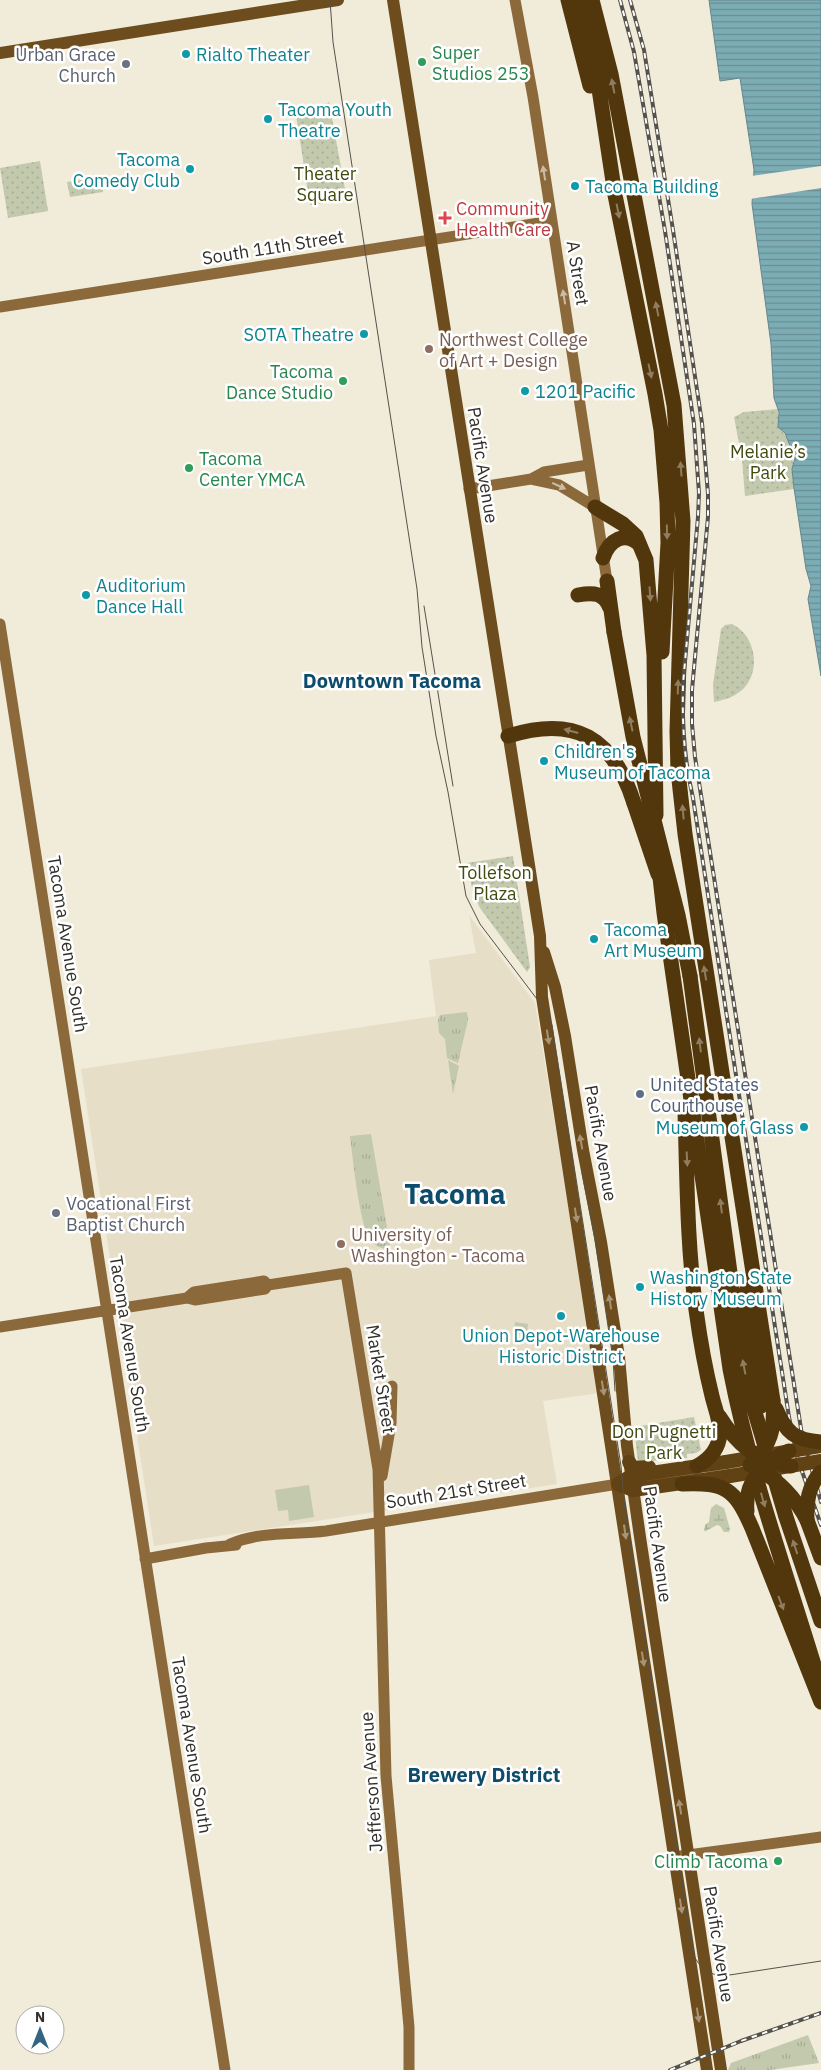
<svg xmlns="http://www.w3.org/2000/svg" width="821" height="2070" viewBox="0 0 821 2070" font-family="'IBM Plex Sans',sans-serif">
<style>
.built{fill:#e7dec7}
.grass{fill:url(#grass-tufts)}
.wetland{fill:url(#wetland-marsh)}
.park{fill:url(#park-dots)}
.garden{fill:#c2c9ad}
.water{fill:url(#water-rules);stroke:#66878b}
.pier{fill:#f1ebda}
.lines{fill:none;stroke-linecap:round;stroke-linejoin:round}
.secondary{stroke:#8b693a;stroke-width:11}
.primary{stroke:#6d4d1d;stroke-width:12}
.trunk{stroke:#604214;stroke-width:14}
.motorway{stroke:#52370c;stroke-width:15}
.tram{stroke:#54524a;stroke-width:1}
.rail-casing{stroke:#54524a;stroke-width:4}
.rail{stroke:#fff;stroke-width:2;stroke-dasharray:5.5;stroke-linecap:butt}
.trunk-bridge{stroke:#604214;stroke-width:14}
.motorway-bridge{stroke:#52370c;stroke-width:15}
.oneway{fill:#8f7d61}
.oneway2{fill:#cbbca6}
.oneway3{fill:#a79477}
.culture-dot{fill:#0f9aa8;stroke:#fff;stroke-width:2}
.leisure-dot{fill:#2e9e5b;stroke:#fff;stroke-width:2}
.worship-dot{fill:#6b7280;stroke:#fff;stroke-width:2}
.health-dot{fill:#e0444e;stroke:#fff;stroke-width:2}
.education-dot{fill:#8d6e63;stroke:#fff;stroke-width:2}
.service-dot{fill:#5c6f8a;stroke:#fff;stroke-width:2}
.labels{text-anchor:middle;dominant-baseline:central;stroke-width:5;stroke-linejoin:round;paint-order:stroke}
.leisure-label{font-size:18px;fill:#27864d;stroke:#fff;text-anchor:start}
.worship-label{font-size:18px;fill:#5b616d;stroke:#fff;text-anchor:end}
.culture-label{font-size:18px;fill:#0d838f;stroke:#fff;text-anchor:start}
.park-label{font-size:18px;fill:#414b0e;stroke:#fff}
.health-label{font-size:18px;fill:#be3a42;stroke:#fff;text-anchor:start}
.street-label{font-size:18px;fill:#312f29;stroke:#fff}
.education-label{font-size:18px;fill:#785e54;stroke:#fff;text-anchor:start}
.service-label{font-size:18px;fill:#4e5e75;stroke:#fff;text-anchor:start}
.quarter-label{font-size:20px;font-weight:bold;fill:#0e4c6c;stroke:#fff}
.town-label{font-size:28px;font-weight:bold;fill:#0e4c6c;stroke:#fff}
</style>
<defs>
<pattern id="grass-tufts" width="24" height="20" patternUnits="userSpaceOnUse" patternTransform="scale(1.25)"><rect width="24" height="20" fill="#c2c9ad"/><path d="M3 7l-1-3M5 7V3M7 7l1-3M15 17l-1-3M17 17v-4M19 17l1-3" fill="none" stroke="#a7ad95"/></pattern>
<pattern id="wetland-marsh" width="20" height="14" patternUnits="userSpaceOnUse" patternTransform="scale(1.25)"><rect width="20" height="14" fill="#c2c9ad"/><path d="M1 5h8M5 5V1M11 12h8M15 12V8" fill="none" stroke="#a7ad95"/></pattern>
<pattern id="park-dots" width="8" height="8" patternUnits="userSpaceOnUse" patternTransform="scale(1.25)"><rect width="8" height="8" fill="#c2c9ad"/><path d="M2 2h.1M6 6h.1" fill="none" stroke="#a7ad95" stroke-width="1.8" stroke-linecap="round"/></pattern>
<pattern id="water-rules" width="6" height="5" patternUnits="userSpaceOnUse" patternTransform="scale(1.25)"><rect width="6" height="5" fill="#7cadb5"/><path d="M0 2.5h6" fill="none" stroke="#668d93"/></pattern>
</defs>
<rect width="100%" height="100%" fill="#f1ebda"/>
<!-- built -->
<path class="built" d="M469,915L535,1003L599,1393L543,1401L557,1484L154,1546L81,1069L436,1016L429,960L476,953Z"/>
<!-- grass -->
<path class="grass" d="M467,1012L468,1020L458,1063L447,1058L445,1039L439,1033L438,1020L440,1015Z
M448,1060L459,1066L453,1094Z
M371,1134L390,1245L386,1249C380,1248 374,1245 370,1239C359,1223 353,1159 350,1136Z
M515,1322L528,1324L527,1335L514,1333Z
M808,2035L819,2063L770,2070H728L731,2063Z"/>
<!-- wetland -->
<path class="wetland" d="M716,1504L724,1508L730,1529L729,1532H724L720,1526L717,1525L706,1531H704L705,1525L709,1522L711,1508Z"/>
<!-- park -->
<path class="park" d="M329,102L347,200L310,205L295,108L297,107L301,117Z
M40,161L48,211L8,218L0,168Z
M100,177L103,192L70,197L67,182Z
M778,409V427C797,443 792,468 794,489L745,496L742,459L734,417L744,412Z
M732,624C755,635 761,668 745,687C737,696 725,700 714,702L713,685L721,629L725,625Z
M513,856L530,967L527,972L480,908L473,893L467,863Z
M694,1417L701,1450L696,1453L687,1454V1458L638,1462L634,1427Z"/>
<!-- garden -->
<path class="garden" d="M309,1485L314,1517L289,1521L288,1510L278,1511L275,1490Z"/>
<!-- water -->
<path class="water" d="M709,0H821V676L808,599L811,586L806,569L794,488L792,469L795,458L785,433L778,427L779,412L774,398L771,344L752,204L754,170L740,78L720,81Z"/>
<!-- pier -->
<path class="pier" d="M821,166V188L750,199L751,176Z"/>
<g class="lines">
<!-- secondary -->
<path class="secondary" d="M515,0L533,97L607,581
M0,307L552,221
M531,479L559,485L595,507
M469,489L531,479L544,472L588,465
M0,624L225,2070
M187,1298L194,1292L264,1281L268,1285
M0,1327L187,1298L195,1300L265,1289L268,1285L346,1273L378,1469L386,1776L409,2027V2070
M382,1476L391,1423L392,1386
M230,1544C261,1531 293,1535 326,1531L618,1484
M145,1559L206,1548L236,1545
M673,1857L821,1837"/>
<!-- primary -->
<path class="primary" d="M393,0L529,865L540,936L542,997L707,2070
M0,53L338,0
M544,952L555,987L565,1036L583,1150L601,1242L619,1357L627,1446L640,1537L721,2070"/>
<!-- trunk -->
<path class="trunk" d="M629,1462L633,1468L649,1467
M618,1484L633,1490L730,1476
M618,1484L631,1476L726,1462"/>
<!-- motorway -->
<path class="motorway" d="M568,0L590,86
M580,0L592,43L615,195L655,394L661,430L667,503L668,543L662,652
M592,0L611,74L674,405L683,521L677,731L678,771L685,834L773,1401
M595,507L623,524L636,536L646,560L654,655L656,815
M603,558C609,540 625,530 640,545
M607,581L614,632
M578,595C594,592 604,593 610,608
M508,736C575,715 613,737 634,803
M658,860L664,913L730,1369C751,1478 790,1583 821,1688
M690,976L736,1317L746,1382L786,1517L821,1621
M685,1112C687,1178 687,1245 696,1310C700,1339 705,1368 712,1396C715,1409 720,1419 720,1433C719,1448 710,1459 697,1466
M747,1290L761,1406
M682,1484C726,1482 735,1489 752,1528L821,1702
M807,1520L821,1558"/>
<!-- tram -->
<path class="tram" d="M330,0L333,42L417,589L422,647L436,736L448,792L466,896L480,924L543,1007L552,1025L621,1466L625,1510L693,1954C699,1967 709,1975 723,1976L821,1961
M424,606L453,786
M582,1173L594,1234L613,1359L615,1391"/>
<defs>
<path id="rail" d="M620,0L634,52L665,231L694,424L699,493L698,517L683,684C682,723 684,760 693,798L789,1417L798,1460L821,1525
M630,0L644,50L673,230L702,423L708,494V517L692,690V724L695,757L802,1435L821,1502
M670,2070L741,2041L821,2013"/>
</defs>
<!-- rail casing -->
<use href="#rail" class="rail-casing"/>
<!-- rail -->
<use href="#rail" class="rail"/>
<!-- trunk-bridge -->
<path class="trunk-bridge" d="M726,1462L821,1446
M730,1476L821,1461"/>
<!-- motorway-bridge -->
<path class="motorway-bridge" d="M614,632L633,737L678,915L690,976
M634,803L658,874
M773,1401C775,1429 771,1445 750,1465C776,1477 794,1495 807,1520
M776,1409C786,1433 795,1440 821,1442
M719,1416C736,1443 757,1463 791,1466
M747,1511C744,1482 763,1462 789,1451
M807,1518C806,1501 809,1485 821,1472"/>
</g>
<!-- one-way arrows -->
<defs><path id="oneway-solid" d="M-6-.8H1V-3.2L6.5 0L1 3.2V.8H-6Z" transform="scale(1.25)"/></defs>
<g class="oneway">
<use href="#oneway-solid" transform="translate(613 86) rotate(-101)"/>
<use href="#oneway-solid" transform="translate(618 211) rotate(79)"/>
<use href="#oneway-solid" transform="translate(657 309) rotate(-101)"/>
<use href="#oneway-solid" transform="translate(650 371) rotate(78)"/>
<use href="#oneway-solid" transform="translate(681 469) rotate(-94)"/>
<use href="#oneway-solid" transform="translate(667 532) rotate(89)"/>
<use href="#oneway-solid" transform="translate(650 594) rotate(86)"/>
<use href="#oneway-solid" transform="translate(678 687) rotate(-88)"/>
<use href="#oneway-solid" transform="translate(631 724) rotate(-102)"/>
<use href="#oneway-solid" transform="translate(571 731) rotate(-165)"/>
<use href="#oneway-solid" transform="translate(683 812) rotate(-95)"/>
<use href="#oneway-solid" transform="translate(705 973) rotate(-99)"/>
<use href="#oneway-solid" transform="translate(700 1045) rotate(-97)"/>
<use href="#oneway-solid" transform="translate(687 1159) rotate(87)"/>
<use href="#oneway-solid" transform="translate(721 1206) rotate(-97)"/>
<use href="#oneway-solid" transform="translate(744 1367) rotate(-101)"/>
<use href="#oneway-solid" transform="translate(763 1500) rotate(74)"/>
<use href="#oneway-solid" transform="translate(795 1547) rotate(-108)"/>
<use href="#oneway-solid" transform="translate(781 1603) rotate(69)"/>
</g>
<g class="oneway2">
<use href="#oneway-solid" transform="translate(544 173) rotate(-99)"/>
<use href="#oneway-solid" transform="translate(564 297) rotate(-99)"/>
<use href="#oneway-solid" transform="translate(559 486) rotate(24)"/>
</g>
<g class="oneway3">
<use href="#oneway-solid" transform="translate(548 1037) rotate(81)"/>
<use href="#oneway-solid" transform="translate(581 1142) rotate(-100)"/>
<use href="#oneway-solid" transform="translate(576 1215) rotate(81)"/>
<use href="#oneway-solid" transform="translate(610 1302) rotate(-99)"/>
<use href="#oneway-solid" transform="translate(603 1388) rotate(81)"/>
<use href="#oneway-solid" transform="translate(625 1532) rotate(82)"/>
<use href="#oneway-solid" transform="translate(643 1659) rotate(81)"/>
<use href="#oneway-solid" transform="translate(680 1807) rotate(-99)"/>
<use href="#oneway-solid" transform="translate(681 1906) rotate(81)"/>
<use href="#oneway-solid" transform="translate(698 2015) rotate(81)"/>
</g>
<!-- markers -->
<g class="culture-dot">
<circle cx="186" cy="54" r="5"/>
<circle cx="268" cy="119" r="5"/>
<circle cx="190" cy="169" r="5"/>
<circle cx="575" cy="186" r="5"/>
<circle cx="364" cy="334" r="5"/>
<circle cx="525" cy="391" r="5"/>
<circle cx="86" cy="595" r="5"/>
<circle cx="544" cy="761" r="5"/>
<circle cx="594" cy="939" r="5"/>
<circle cx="804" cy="1127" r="5"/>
<circle cx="640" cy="1287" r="5"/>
<circle cx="561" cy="1316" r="5"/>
</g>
<g class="leisure-dot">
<circle cx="422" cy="62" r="5"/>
<circle cx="343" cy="381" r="5"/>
<circle cx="189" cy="468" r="5"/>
<circle cx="778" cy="1861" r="5"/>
</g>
<g class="worship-dot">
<circle cx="126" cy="64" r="5"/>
<circle cx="56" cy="1213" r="5"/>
</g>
<path class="health-dot" d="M442.5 210.5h5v5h5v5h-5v5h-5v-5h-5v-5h5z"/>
<g class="education-dot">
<circle cx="429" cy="349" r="5"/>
<circle cx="341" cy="1244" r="5"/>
</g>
<circle class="service-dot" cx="640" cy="1094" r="5"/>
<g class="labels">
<!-- leisure labels -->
<g class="leisure-label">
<text x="432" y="52">Super<tspan x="432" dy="21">Studios 253</tspan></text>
<text x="333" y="371" text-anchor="end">Tacoma<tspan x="333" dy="21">Dance Studio</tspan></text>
<text x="199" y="458">Tacoma<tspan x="199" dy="21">Center YMCA</tspan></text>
<text x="768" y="1861" text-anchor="end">Climb Tacoma</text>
</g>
<!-- worship labels -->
<g class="worship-label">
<text x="116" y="54">Urban Grace<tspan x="116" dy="21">Church</tspan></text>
<text x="66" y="1203" text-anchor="start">Vocational First<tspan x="66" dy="21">Baptist Church</tspan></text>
</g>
<!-- culture labels -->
<g class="culture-label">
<text x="196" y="54">Rialto Theater</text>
<text x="278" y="109">Tacoma Youth<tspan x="278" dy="21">Theatre</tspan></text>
<text x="180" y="159" text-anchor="end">Tacoma<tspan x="180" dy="21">Comedy Club</tspan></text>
<text x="585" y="186">Tacoma Building</text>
<text x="354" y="334" text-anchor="end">SOTA Theatre</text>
<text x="535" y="391">1201 Pacific</text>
<text x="96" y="585">Auditorium<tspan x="96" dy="21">Dance Hall</tspan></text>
<text x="554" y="751">Children's<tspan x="554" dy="21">Museum of Tacoma</tspan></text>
<text x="604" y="929">Tacoma<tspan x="604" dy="21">Art Museum</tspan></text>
<text x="794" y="1127" text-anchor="end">Museum of Glass</text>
<text x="650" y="1277">Washington State<tspan x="650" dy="21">History Museum</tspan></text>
<text x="561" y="1335" text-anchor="middle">Union Depot-Warehouse<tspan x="561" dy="21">Historic District</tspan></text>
</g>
<!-- park labels -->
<g class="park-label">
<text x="325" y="173">Theater<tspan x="325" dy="21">Square</tspan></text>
<text x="768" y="451">Melanie’s<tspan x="768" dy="21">Park</tspan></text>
<text x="495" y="872">Tollefson<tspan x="495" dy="21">Plaza</tspan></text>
<text x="664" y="1431">Don Pugnetti<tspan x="664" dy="21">Park</tspan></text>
</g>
<!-- health labels -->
<g class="health-label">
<text x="456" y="208">Community<tspan x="456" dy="21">Health Care</tspan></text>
</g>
<!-- street labels -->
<g class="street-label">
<text transform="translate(273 247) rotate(-9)">South 11th Street</text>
<text transform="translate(578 273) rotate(81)">A Street</text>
<text transform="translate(483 465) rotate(81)">Pacific Avenue</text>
<text transform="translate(68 944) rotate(81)">Tacoma Avenue South</text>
<text transform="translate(601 1143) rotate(80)">Pacific Avenue</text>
<text transform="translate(130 1344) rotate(81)">Tacoma Avenue South</text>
<text transform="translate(381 1379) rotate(81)">Market Street</text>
<text transform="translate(456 1491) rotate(-9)">South 21st Street</text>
<text transform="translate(658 1544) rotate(82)">Pacific Avenue</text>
<text transform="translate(192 1745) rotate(81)">Tacoma Avenue South</text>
<text transform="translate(371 1782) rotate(-94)">Jefferson Avenue</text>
<text transform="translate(719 1944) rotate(81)">Pacific Avenue</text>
</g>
<!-- education labels -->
<g class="education-label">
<text x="439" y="339">Northwest College<tspan x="439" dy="21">of Art + Design</tspan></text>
<text x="351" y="1234">University of<tspan x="351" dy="21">Washington - Tacoma</tspan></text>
</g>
<!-- service labels -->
<g class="service-label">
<text x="650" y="1084">United States<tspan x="650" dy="21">Courthouse</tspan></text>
</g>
<!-- quarter labels -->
<g class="quarter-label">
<text x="392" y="680">Downtown Tacoma</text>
<text x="484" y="1774">Brewery District</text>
</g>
<!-- town labels -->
<g class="town-label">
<text x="455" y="1193">Tacoma</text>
</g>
</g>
<!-- north arrow -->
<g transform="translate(40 2030)"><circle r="24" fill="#ffffff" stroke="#adaca9"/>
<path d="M0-4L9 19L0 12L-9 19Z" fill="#336482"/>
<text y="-8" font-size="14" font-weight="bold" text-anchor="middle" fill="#312f29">N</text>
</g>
</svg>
